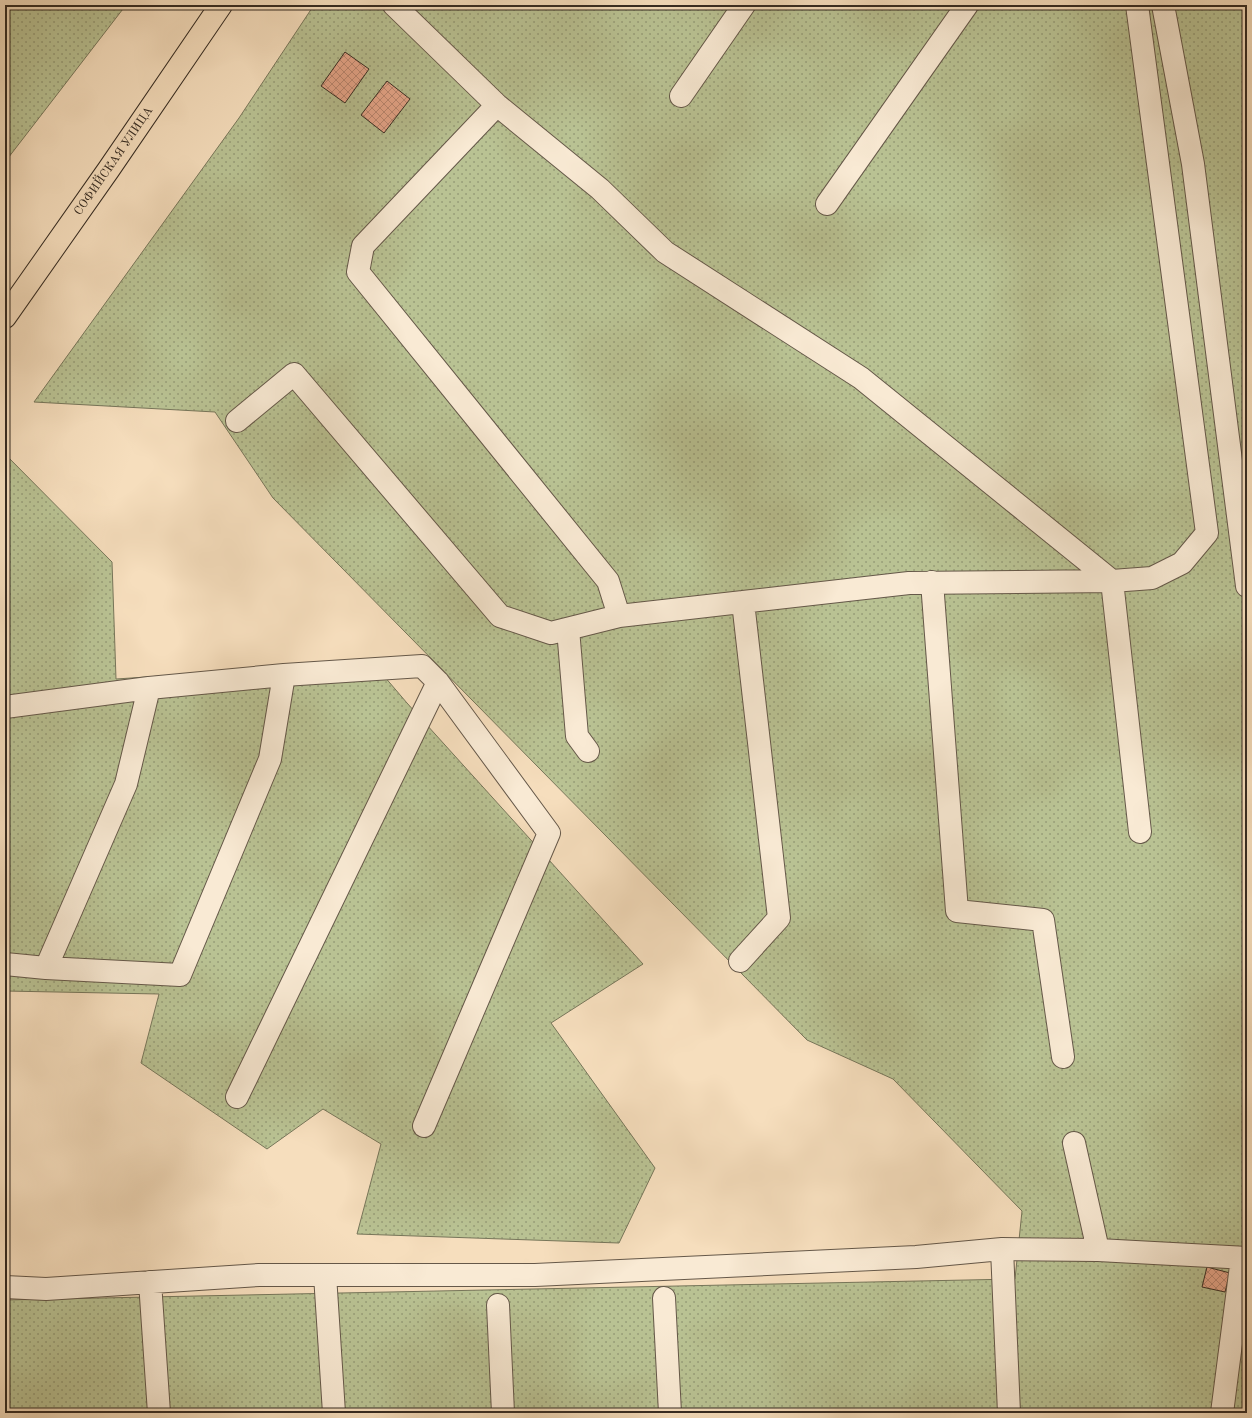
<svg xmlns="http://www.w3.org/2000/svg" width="1252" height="1418" viewBox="0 0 1252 1418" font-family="'Old Standard TT',serif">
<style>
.park{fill:url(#park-dots);stroke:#77765a}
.building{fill:url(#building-cross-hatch);stroke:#352b22}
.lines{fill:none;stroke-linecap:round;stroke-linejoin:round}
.minor-casing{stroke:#655849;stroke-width:24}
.major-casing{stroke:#352b22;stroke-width:24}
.minor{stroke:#f9ead4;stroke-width:22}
.major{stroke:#f6debd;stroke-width:22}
.labels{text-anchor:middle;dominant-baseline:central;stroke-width:3.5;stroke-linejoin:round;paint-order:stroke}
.street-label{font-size:12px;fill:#352b22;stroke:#f9ead4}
</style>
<defs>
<pattern id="park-dots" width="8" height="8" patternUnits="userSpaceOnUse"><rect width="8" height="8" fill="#b9c293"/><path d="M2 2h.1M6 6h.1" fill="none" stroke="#979e78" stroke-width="1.8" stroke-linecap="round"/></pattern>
<pattern id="building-cross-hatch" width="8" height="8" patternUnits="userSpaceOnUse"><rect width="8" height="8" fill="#eaa88d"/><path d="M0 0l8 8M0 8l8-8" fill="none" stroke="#be8973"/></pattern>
</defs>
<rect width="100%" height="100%" fill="#f6debd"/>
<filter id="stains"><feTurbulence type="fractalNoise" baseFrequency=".005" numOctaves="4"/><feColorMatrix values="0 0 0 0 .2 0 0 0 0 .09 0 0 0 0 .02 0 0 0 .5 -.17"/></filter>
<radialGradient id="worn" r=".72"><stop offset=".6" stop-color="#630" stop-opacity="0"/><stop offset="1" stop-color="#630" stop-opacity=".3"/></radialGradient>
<!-- park -->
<path class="park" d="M5,5H126L5,162Z
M314,5H1247V1413H5V1300L1015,1279L1022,1211L893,1079L807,1040L273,498L215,412L34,402L239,118Z
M5,454L112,562L116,679L372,662L407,703L643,964L551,1023L655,1168L619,1243L357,1234L381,1144L323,1109L267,1149L141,1063L159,994L5,991Z"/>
<!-- building -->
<path class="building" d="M345,52L369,69L345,103L321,86Z
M387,81L410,99L384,133L361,115Z
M1207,1267L1230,1273L1225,1292L1202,1287Z"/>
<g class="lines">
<defs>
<path id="minor" d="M394,5L497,105L600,189L665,252L861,378L1112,581L909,583L619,616L608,581L358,272L363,246L497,105
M1137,5L1207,533L1182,563L1152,578L1112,581L1140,832
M1163,5L1193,164L1247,586
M681,96L744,5
M827,204L967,5
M237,421L294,374L500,616L551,633L619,616
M932,582L957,911L1043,920L1063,1057
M568,629L577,736L588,751
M5,707L149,688L284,675L422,666L438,682L549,833L424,1126
M740,961L779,918L743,602
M5,964L46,968L180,975L270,759L284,675
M46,968L126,784L149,688
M237,1097L438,682
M1074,1143L1098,1250
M1002,1249L1009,1413
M325,1275L334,1413
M150,1282L159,1413
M5,1287L46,1289L259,1275H535L916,1257L1002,1249L1098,1250L1247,1258
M664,1298L670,1413
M498,1305L503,1413
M1222,1413L1242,1258"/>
<g id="major">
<path id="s1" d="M5,317L109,169L221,5"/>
</g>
</defs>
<!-- minor casing -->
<use href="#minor" class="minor-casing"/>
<!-- major casing -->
<use href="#major" class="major-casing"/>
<!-- minor -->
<use href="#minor" class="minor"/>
<!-- major -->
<use href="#major" class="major"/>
</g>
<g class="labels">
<!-- street labels -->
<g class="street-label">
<text stroke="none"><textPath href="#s1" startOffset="190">СОФИЙСКАЯ УЛИЦА</textPath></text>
</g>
</g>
<!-- margin -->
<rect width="1252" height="1418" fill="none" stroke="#f6debd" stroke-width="20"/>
<rect x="6" y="6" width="1240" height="1406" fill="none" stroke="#352b22" stroke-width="2"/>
<rect x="10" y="10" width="1232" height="1398" fill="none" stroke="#352b22"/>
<rect width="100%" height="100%" filter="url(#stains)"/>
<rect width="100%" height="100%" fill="url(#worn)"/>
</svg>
